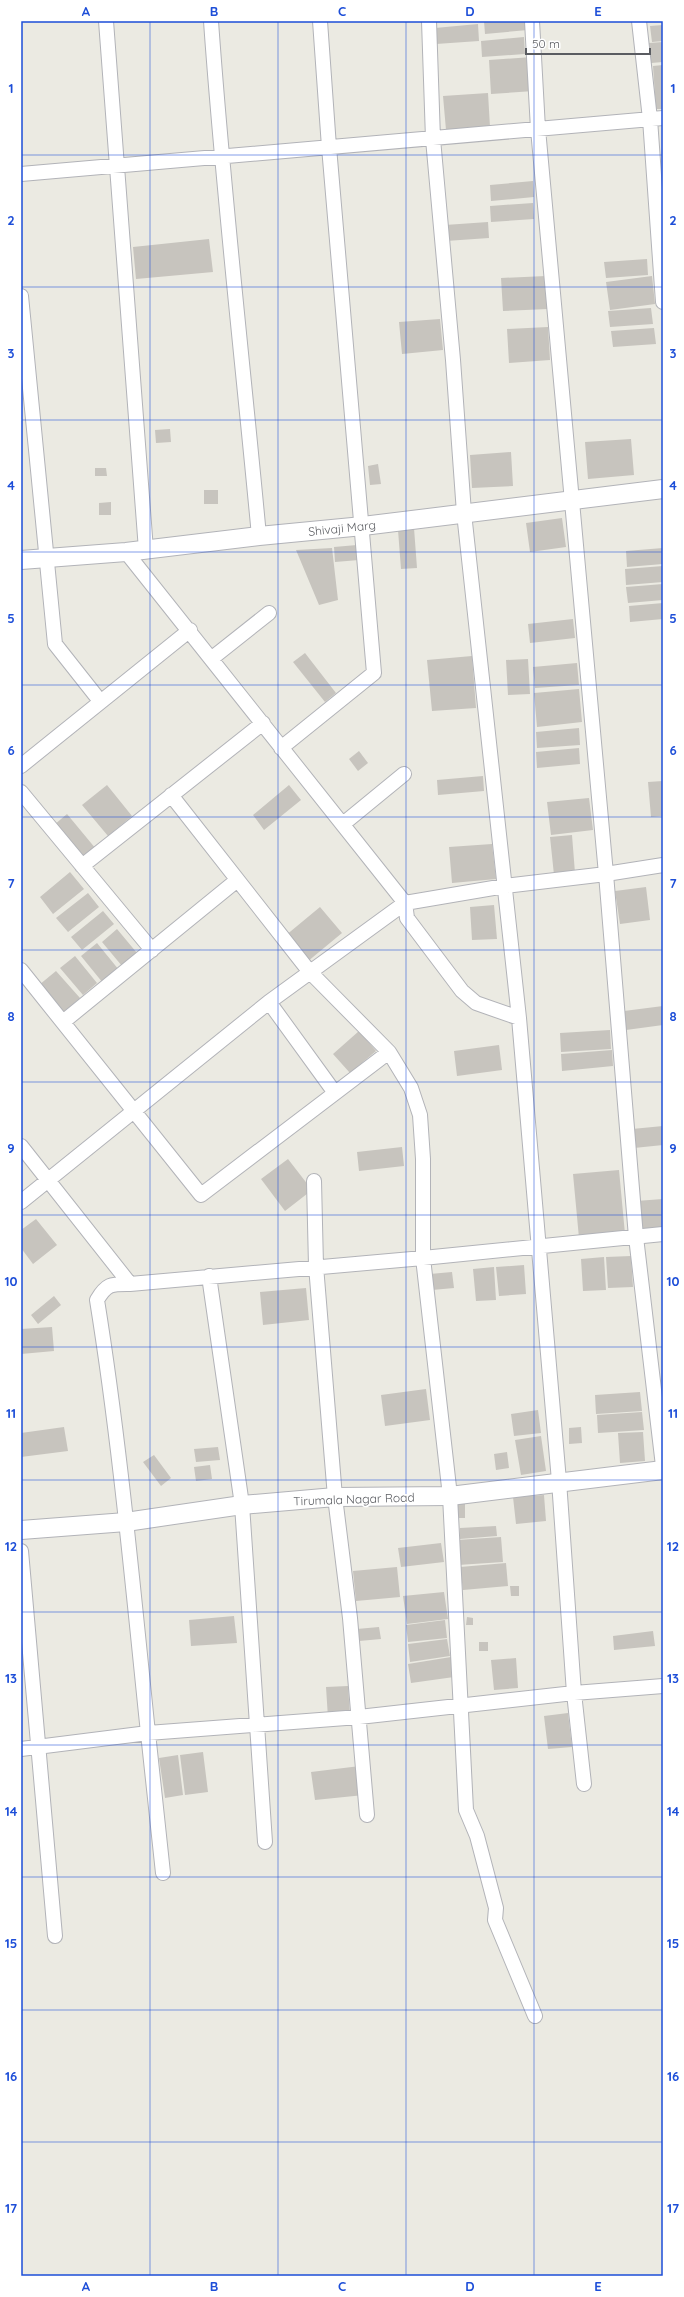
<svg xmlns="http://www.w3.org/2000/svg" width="684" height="2297" viewBox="0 0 684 2297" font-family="Quicksand,sans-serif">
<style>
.building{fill:#c7c4be}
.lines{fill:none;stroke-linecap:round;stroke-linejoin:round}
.minor-casing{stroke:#b2b3b8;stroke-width:16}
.tertiary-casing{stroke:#b2b3b8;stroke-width:20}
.minor{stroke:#fff;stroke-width:14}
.tertiary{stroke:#fff;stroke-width:18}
.grid{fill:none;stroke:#1d4ed8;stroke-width:1;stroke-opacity:0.55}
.labels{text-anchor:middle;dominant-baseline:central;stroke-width:3.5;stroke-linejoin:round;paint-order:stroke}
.street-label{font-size:12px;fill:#5a5c61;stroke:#fff}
.neatline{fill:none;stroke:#1d4ed8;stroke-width:1.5}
.grid-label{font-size:13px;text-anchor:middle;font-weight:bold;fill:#1d4ed8}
</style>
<rect width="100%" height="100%" fill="#ebeae2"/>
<!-- building -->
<path class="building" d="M484,21H527L528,30L485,34Z
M478,24L479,41L436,44L435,28Z
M663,25V41L652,42L650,26Z
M524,37L525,54L482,57L481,41Z
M663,42V62L651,63L649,43Z
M532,57L534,91L491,94L489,60Z
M663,65V109H656L653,66Z
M488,93L490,127L446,130L443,96Z
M533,181L534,197L491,201L490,185Z
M533,203L534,219L491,222L490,206Z
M488,222L489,238L446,241L445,225Z
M209,239L213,272L136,279L133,247Z
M647,259L648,275L606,278L604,262Z
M546,276L548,309L503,311L501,278Z
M652,276L655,304L610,310L606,282Z
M651,308L653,324L610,327L608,311Z
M440,319L443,350L402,354L399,322Z
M548,327L550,360L509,363L507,329Z
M654,328L656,344L613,347L611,331Z
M170,429L171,442L156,443L155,430Z
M631,439L634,475L588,479L585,442Z
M511,452L513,486L472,488L470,455Z
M378,464L381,484L370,485L368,466Z
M95,468H106L107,476H95Z
M204,490H218V504H204Z
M111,502V515H99V503Z
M562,518L566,547L530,552L526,523Z
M414,528L417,568L401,569L398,530Z
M357,545L359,560L335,562L334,547Z
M332,548L338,600L319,605L296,550Z
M663,548V564L627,567L626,551Z
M663,566V582L626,585L625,569Z
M663,584V600L628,603L626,587Z
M663,603V619L630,622L629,606Z
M573,619L575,638L530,643L528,624Z
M305,653L336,693L325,702L293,662Z
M472,656L476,708L432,711L427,660Z
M528,659L530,694L508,695L506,660Z
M577,663L579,685L535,688L533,667Z
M579,689L582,722L537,727L534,693Z
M579,728L580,745L537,748L536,732Z
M579,748L580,764L537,768L536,752Z
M359,751L368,763L358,771L349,759Z
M483,776L484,791L438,795L437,780Z
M663,781V816L651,817L648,782Z
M107,785L132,816L108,836L82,805Z
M289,785L301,800L264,830L253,815Z
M589,798L593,830L551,835L547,802Z
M67,814L96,849L84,860L54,825Z
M572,835L575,873L554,875L550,837Z
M492,844L496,879L452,883L449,847Z
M70,872L84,889L53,914L40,897Z
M646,887L650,920L620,924L615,891Z
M88,893L99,907L68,932L56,918Z
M494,905L497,939L472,940L470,907Z
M320,907L342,933L307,962L285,936Z
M103,911L114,924L82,950L71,937Z
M117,929L137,953L122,966L102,942Z
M97,943L119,970L103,983L81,956Z
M75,956L97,983L83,995L60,968Z
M56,971L80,998L63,1013L39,985Z
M663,1006V1025L626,1030L624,1011Z
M610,1030L611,1049L561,1052L560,1033Z
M359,1031L376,1051L350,1073L333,1054Z
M499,1045L502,1070L457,1076L454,1051Z
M612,1050L613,1066L562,1071L561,1054Z
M663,1126V1145L634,1148L632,1129Z
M402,1147L404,1166L359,1171L357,1152Z
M288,1159L312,1190L285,1211L261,1179Z
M619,1170L625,1234L579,1238L573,1174Z
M663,1199V1233L638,1234L636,1201Z
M36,1219L57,1245L33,1264L21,1248V1230Z
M631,1256L633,1287L608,1288L606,1257Z
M604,1257L606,1290L583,1291L581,1259Z
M524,1265L526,1294L499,1296L496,1267Z
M494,1267L496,1300L476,1301L473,1269Z
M452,1272L454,1288L432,1290L430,1274Z
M306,1288L309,1320L263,1325L260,1292Z
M54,1296L61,1305L38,1324L31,1315Z
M52,1327L54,1351L21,1354V1329Z
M426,1389L430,1420L385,1426L381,1395Z
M640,1392L642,1411L596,1414L595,1395Z
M538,1410L541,1433L514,1436L511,1414Z
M642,1412L644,1430L598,1433L597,1415Z
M64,1427L68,1451L21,1457V1433Z
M581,1427L582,1443L569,1444V1428Z
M643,1432L645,1461L620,1463L618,1433Z
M541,1436L546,1471L521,1475L515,1440Z
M218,1447L220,1460L196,1462L194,1449Z
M507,1452L509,1468L496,1470L494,1454Z
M154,1455L171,1478L161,1486L143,1462Z
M210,1465L212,1479L196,1481L194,1467Z
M544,1495L546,1521L516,1524L513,1497Z
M455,1500H465V1518H455Z
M496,1526L497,1536L460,1539V1528Z
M501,1537L503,1562L458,1565L457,1540Z
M441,1543L444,1562L401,1567L398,1548Z
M506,1563L508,1586L463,1590L460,1567Z
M397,1567L400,1597L356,1601L353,1571Z
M510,1586H519V1596H511Z
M444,1592L448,1619L407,1624L403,1596Z
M234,1616L237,1643L191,1646L189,1620Z
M467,1617L473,1618V1625H466Z
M445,1620L447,1638L408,1642L406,1625Z
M379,1627L381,1639L359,1641L357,1629Z
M653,1631L655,1646L614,1650L613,1636Z
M447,1639L450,1656L410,1662L408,1644Z
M479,1642H488V1651H479Z
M451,1657L454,1677L411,1683L408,1664Z
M516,1658L518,1688L494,1690L491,1660Z
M348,1686L350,1716L328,1718L326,1687Z
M568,1713L572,1747L548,1749L544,1716Z
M203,1752L208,1792L185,1795L180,1755Z
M178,1755L183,1795L165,1798L159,1758Z
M360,1766L364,1795L315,1800L311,1772Z"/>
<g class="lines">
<defs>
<path id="minor" d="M106,21L146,550
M211,21C223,193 243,364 259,536
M429,21L433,139L453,360L464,513L519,1018L559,1481L574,1693L584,1784
M532,21L538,129L606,874L636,1237L663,1466
M639,21L650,119L663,302
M21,174L663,118
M21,296L55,644L100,701
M126,552L405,903L407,918L462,991L476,1003L519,1018
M211,659L269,613
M281,748L374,673L329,147L320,21
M21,766L190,630
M21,792L152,950
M343,824L404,774
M82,866L263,723
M21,970L201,1195L389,1052L309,971L171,795
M269,1002L335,1093
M63,1022L236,881
M389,1052L411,1088L420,1115L423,1159V1258L450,1496L466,1810L477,1836L496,1908L495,1920L535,2016
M21,1146L130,1284C112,1284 107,1283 97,1300C120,1443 133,1589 148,1733L21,1749
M314,1181L316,1266L335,1497L350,1618L367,1815
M21,1202L269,1002L405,903L505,886L606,874L663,865
M209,1276L242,1505L265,1842
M130,1284L423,1258L663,1234
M21,1551L55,1936
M163,1873L148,1733L359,1717L574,1693L663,1686"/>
<path id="tertiary" d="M21,560L126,552L259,536L363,526L663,489
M21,1530L126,1522L242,1505L335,1497L450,1496L663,1470"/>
</defs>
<!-- minor casing -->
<use href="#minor" class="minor-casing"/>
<!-- tertiary casing -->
<use href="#tertiary" class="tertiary-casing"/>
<!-- minor -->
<use href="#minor" class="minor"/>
<!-- tertiary -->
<use href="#tertiary" class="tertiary"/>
</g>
<!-- grid -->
<path class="grid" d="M150,21V2276M278,21V2276M406,21V2276M534,21V2276M21,155H663M21,287H663M21,420H663M21,552H663M21,685H663M21,817H663M21,950H663M21,1082H663M21,1215H663M21,1347H663M21,1480H663M21,1612H663M21,1745H663M21,1877H663M21,2010H663M21,2142H663"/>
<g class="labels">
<!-- street labels -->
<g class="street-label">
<text transform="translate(342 528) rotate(-6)">Shivaji Marg</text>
<text transform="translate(354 1499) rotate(-2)">Tirumala Nagar Road</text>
</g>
</g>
<!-- border -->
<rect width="684" height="2297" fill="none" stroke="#ffffff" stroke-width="44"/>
<!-- scale -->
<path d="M526 48v6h124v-6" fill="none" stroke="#5a5c61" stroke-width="2"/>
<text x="532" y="48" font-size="12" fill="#5a5c61" stroke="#ffffff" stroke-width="3" paint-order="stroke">50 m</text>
<rect x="22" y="22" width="640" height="2253" class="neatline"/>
<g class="grid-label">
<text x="86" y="16">A</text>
<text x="214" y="16">B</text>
<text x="342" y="16">C</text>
<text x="470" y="16">D</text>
<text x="598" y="16">E</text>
<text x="11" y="93">1</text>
<text x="673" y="93">1</text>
<text x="11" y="225">2</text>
<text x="673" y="225">2</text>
<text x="11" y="358">3</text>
<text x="673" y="358">3</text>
<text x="11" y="490">4</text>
<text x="673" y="490">4</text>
<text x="11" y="623">5</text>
<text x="673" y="623">5</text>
<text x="11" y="755">6</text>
<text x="673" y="755">6</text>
<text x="11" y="888">7</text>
<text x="673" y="888">7</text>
<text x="11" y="1021">8</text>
<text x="673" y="1021">8</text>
<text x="11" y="1153">9</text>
<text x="673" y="1153">9</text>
<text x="11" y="1286">10</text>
<text x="673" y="1286">10</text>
<text x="11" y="1418">11</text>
<text x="673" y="1418">11</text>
<text x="11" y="1551">12</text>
<text x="673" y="1551">12</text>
<text x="11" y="1683">13</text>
<text x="673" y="1683">13</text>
<text x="11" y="1816">14</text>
<text x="673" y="1816">14</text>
<text x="11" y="1948">15</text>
<text x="673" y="1948">15</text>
<text x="11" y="2081">16</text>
<text x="673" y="2081">16</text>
<text x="11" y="2213">17</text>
<text x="673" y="2213">17</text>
<text x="86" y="2291">A</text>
<text x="214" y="2291">B</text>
<text x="342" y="2291">C</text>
<text x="470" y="2291">D</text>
<text x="598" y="2291">E</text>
</g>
</svg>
